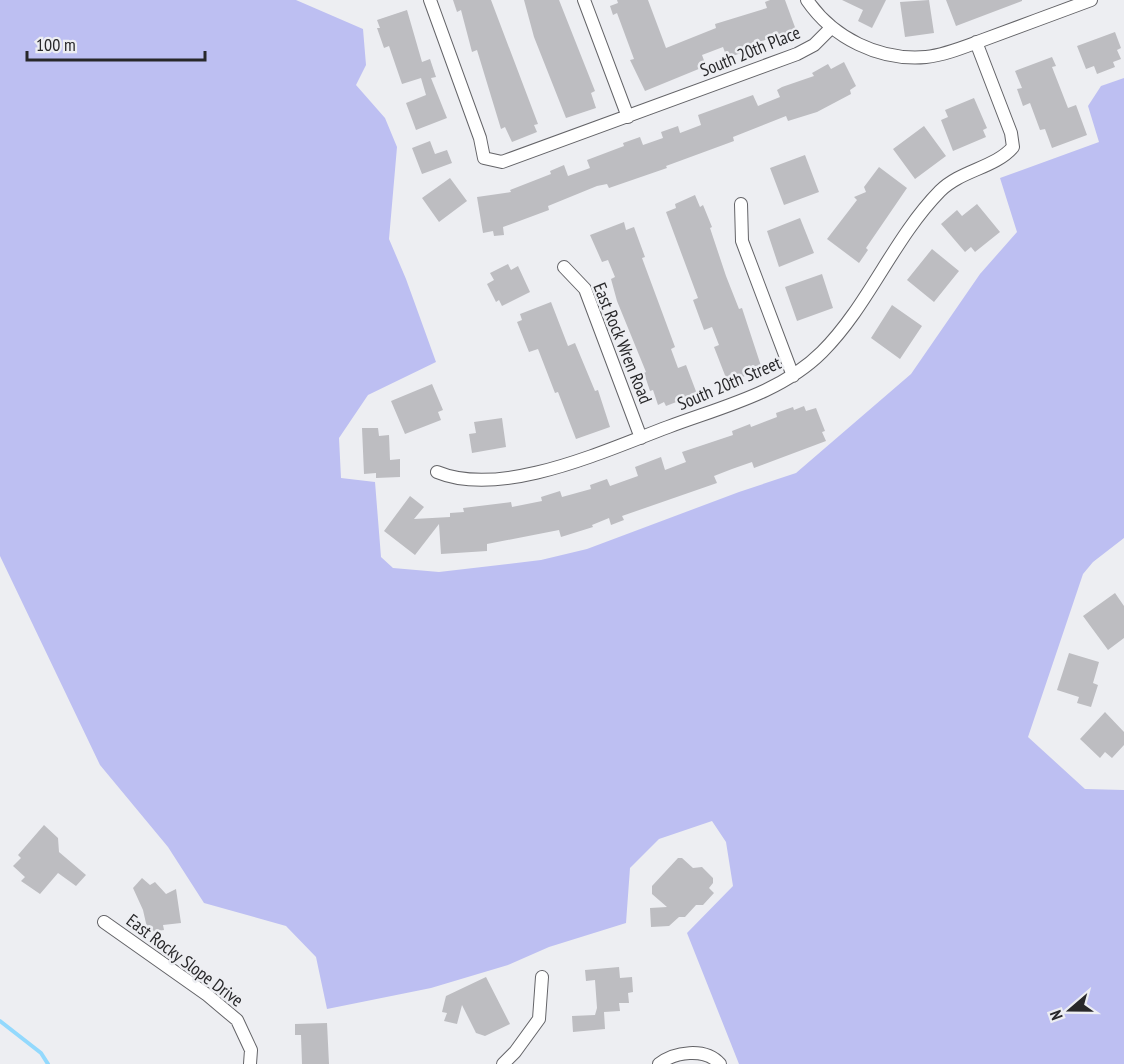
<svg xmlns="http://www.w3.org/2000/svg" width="1124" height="1064" viewBox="0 0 1124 1064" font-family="'PT Sans Narrow',sans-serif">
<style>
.green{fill:#bdbff2}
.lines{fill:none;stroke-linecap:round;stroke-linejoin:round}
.stream{stroke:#93d9fd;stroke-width:4}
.building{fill:#bdbdc1}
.minor-casing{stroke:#646468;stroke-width:14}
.minor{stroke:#fff;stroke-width:12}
.labels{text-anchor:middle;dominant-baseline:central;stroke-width:5;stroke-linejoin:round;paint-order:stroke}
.street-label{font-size:18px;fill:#28282a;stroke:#edeef2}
</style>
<rect width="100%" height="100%" fill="#edeef2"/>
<!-- green -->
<path class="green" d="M0,0H296L363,29L366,65L356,85L385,118L397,147L389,239L406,279L436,362L368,395L339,438L341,478L375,482L381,557L393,568L439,572L541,560L587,549L739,492L796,473L911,374L980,274L1017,232L1000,178L1099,142L1088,106L1101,86L1124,78V538L1093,562L1083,574L1028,737L1085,789L1124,790V1064H739L687,933L733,886L726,842L712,821L659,839L630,868L626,923L549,947L508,965L431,988L327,1009L316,957L286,926L204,903L168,847L100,765L0,556Z"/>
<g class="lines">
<!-- stream -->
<path class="stream" d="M0,1021L41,1053L48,1064"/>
</g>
<!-- building -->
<path class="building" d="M453,0H491L538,124L534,125L537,132L512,142L505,127L501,129L477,50L472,52L461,10L457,12Z
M524,0H559L595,91L591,93L596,108L566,118L534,37Z
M617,0H648L666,48L716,28L715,24L767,8L765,2L770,0H785L796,30L743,47L744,52L727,58L723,47L702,55L706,66L645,91L630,60L634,59L617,13L613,15L610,6L618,3Z
M842,0H886L872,28L858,21L863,10Z
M929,0L934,33L905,37L900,2Z
M946,0H1022V1L956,26Z
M407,10L422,62L430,59L436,77L431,78L447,118L416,130L406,103L426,95L421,78L402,84L389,46L384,48L377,28H380L377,20Z
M1115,32L1121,48L1117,50L1121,59L1113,62L1115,67L1097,74L1094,66L1086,69L1077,46Z
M1052,57L1056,66L1052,67L1068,108L1076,105L1087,135L1052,148L1045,129L1040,130L1030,103L1023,106L1017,89L1022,88L1015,71Z
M844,62L856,86L850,90L851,94L817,112L788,121L786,116L733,137L734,141L666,166L667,168L609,188L607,184L597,186L548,206L549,210L503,227L504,235L494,236L493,231L483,233L477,197L511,192L510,190L551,174L550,171L564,165L568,176L590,168L587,160L624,146L623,143L640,137L643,145L663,138L661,132L678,126L680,133L701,125L698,115L753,95L758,106L780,97L777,90L782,87L814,76L812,73L828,64L831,69Z
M974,98L987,128L983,130L986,137L953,151L941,120L948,117L945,110Z
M924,126L946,156L915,179L893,149Z
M430,141L435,154L447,150L452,163L422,174L412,148Z
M805,155L819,192L784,205L770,168Z
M879,167L907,188L866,248L868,250L859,263L827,239L857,200L854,197L866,192L864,187Z
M450,178L467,201L439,222L422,198Z
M695,195L700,207L703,205L712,227L710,228L726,276L739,309L742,308L762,369L728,383L714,347L719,345L712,327L704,330L693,300L698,298L666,212L676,208L675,204Z
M977,204L1000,232L975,252L971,247L965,252L941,224L957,210L962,216Z
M800,218L814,253L779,267L767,231Z
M624,222L626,230L634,227L645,257L642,258L675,347L671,349L678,368L686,365L697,394L666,406L664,402L658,405L653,390L650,391L644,373L646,372L617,301L611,279L615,277L608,260L602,262L590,235Z
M932,249L959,271L934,302L907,280Z
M508,264L511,270L518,266L530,292L502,306L499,300L496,302L487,284L494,280L490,273Z
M822,274L833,308L797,321L785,287Z
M551,302L568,346L575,343L595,391L598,390L610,427L576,439L558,392L555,393L538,349L529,352L517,322L522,320L520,314Z
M892,305L922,326L900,359L871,338Z
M432,384L443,410L438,412L441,420L405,434L391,401Z
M804,406L806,411L816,408L825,431L822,432L826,441L754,468L752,462L732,469L714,476L717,483L622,516L624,520L611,525L609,518L592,525L593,527L561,537L559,530L487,544V551L441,554L439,524L415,555L384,531L410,496L424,507L414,519L450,517V513L464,512L463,508L511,502L512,507L542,501L541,497L560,491L562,497L591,489L590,485L607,479L610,486L638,476L635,467L661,457L665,470L686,462L682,452L733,435L732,431L750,424L751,427L777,417L776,413L793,407L794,410Z
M502,418L506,447L472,453L469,434L476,433L474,422Z
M362,428H378L379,436L389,435L390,460L400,459V477L376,478V473L364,474Z
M1115,593L1124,606V638L1108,650L1083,616Z
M1069,653L1099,662L1093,683L1098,685L1091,707L1077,703L1079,697L1057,690Z
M1105,712L1124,732V745L1112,758L1105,752L1100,758L1080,739Z
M44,825L58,838L59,852L86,875L76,886L58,873L40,894L21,881L25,877L13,866L21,858L18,855Z
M678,858H682L693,868L702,867L713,878V883L709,888L714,893L703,905H696L685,917H679L669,926L651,927L650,908L667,907L652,894V886Z
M142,878L150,885L155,882L166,894L176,889L181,923L163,925L164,930L148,932L143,910L133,888Z
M619,967L620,978L632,977L633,992L628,993L629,1003H619L620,1011L604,1012L605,1029L573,1032L572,1016L595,1015L597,1008L595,980L586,981L585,970Z
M486,977L510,1024L485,1036L476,1033L462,1005L457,1024L444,1021L447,1013L442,1012L446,996Z
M327,1023L329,1064H302L301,1035H295V1024Z"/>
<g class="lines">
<defs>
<path id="minor" d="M430,0L480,138L484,158L502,162L797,54L814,45L831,28
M584,0L628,117
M807,0C833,38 879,61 926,57C945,55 964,47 983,40C1019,27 1055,13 1091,0
M741,204L742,241L793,376
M564,267L585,289L641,438
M437,472C502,499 606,450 668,427C721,407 781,393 822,352C869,305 893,239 940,191C961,170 995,168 1013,147L1011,133L976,42
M104,922L206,994L237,1020L251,1050L250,1064
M503,1064L515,1052L539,1019L542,977
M659,1064C674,1052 705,1047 720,1064"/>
</defs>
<!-- minor casing -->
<use href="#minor" class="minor-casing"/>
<!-- minor -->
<use href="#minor" class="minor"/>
</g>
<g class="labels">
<!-- street labels -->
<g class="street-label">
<text transform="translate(750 51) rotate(-22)">South 20th Place</text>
<text transform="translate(623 343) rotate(68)">East Rock Wren Road</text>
<text transform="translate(729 383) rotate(-23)">South 20th Street</text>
<text transform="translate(185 960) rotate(37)">East Rocky Slope Drive</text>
</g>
</g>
<!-- north arrow -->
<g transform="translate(1070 1010) rotate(250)" stroke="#edeef2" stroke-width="4.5" paint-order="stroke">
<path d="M0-4.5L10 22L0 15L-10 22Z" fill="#28282a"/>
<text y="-9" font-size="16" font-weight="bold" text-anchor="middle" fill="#28282a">N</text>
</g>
<!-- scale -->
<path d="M27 51v9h178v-9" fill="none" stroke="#28282a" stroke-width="3"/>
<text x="36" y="51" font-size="18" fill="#28282a" stroke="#edeef2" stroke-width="4.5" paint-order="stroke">100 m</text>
</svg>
